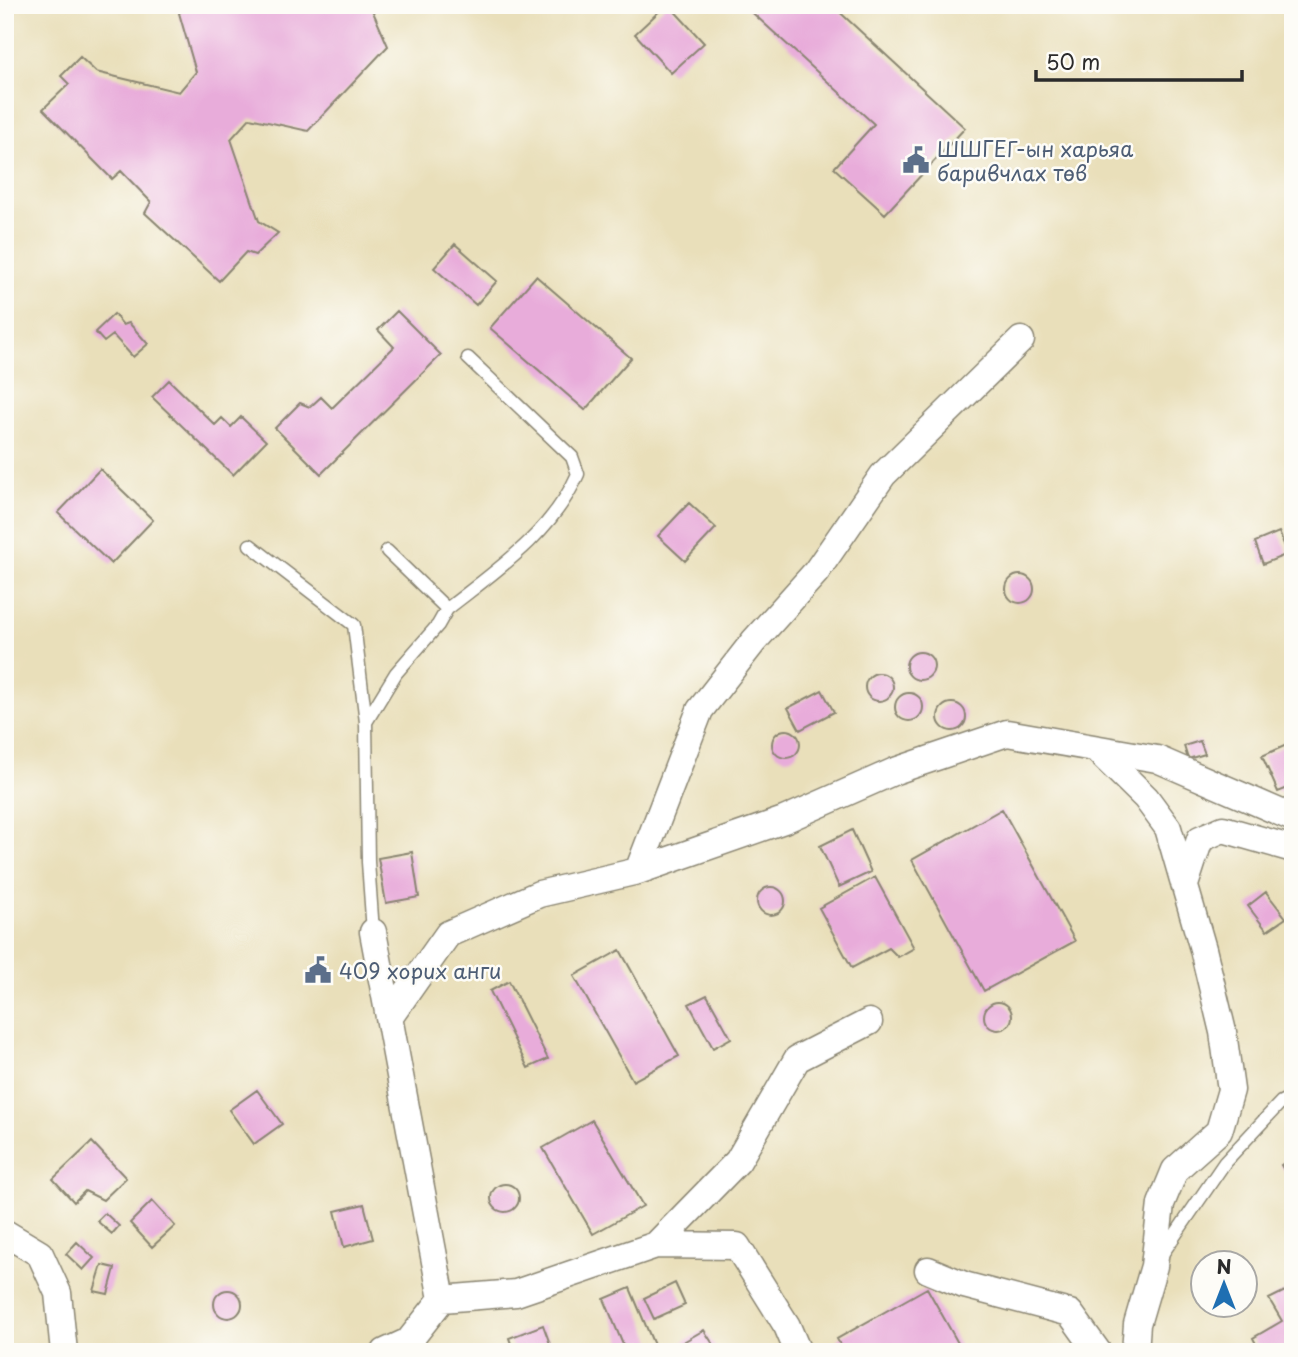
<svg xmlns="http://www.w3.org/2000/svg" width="1298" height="1357" viewBox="0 0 1298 1357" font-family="'Playpen Sans',sans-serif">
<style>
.building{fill:#e8acda}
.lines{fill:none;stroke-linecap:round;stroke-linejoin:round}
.lane-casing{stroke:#8a8572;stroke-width:15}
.street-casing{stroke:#8a8572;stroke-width:29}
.lane{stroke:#fff;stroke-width:12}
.street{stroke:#fff;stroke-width:26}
.labels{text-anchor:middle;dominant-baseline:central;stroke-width:5;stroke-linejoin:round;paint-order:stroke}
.service-label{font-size:21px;fill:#4e5e75;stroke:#fdfcf7;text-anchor:start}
</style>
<rect width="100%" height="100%" fill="#fdfcf7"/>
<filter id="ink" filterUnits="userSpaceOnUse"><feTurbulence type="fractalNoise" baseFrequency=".0143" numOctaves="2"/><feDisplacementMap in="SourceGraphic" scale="14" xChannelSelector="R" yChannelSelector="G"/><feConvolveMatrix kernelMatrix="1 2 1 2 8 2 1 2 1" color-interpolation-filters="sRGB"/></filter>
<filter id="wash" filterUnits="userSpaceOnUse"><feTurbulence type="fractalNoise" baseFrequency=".00686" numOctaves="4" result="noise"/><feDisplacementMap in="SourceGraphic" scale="28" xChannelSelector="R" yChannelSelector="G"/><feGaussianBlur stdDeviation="1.57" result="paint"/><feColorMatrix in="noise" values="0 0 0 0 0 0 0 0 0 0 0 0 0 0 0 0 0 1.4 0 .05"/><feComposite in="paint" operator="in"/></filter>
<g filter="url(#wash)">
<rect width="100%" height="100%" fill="#e9dfba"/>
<g id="blocks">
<!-- building -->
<path class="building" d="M187,5H370L388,46L308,131L250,118L231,139L259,221L278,233L255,255L246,252L219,281L145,213L151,202L121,171L112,179L43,109L69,84L61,76L80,57L96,72L179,92L196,72L179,13Z
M666,5H669L704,43L671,73L635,34Z
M744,5H832L965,128L885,214L834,168L874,124Z
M455,244L497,281L476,305L434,268Z
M536,276L631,358L585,410L490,328Z
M397,311L441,355L321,474L275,428L300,403L310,407L321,397L332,408L394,347L378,330Z
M114,314L123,325L129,323L148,344L133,357L113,335L104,342L95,332Z
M169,380L215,425L222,418L231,427L241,417L266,441L233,475L152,397Z
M100,469L153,520L111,564L58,513Z
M689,503L716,528L685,561L658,536Z
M1279,532L1288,554L1263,564L1255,542Z
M1006 589a14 14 0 1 1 28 0a14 14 0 1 1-28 0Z
M906 666a14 14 0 1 1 28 0a14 14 0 1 1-28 0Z
M865 687a14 14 0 1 1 28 0a14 14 0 1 1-28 0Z
M822,690L834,712L800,730L788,708Z
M895 707a14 14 0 1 1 28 0a14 14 0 1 1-28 0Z
M938 717a14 14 0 1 1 28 0a14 14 0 1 1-28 0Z
M772 744a14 14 0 1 1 28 0a14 14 0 1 1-28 0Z
M1200,741L1205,754L1188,759L1184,746Z
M1293,742V786L1278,792L1262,756Z
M1002,809L1075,941L984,991L912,860Z
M852,830L871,872L839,887L820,846Z
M412,852L419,897L386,903L378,858Z
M875,877L914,948L898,957L889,948L852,968L819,908Z
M757 901a14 14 0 1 1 28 0a14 14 0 1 1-28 0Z
M1266,892L1286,918L1267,931L1248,906Z
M620,950L679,1056L633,1081L574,976Z
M509,981L548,1059L528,1068L490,991Z
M707,995L731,1038L713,1048L689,1004Z
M984 1016a14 14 0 1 1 28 0a14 14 0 1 1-28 0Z
M257,1090L282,1124L254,1144L229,1110Z
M592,1120L643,1206L593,1234L543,1148Z
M92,1142L126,1178L103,1200L85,1191L74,1202L53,1179Z
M1293,1157V1185L1281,1165Z
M491 1198a14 14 0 1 1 28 0a14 14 0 1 1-28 0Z
M152,1201L175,1226L152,1247L130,1223Z
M364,1204L373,1239L344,1247L335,1211Z
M105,1213L119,1226L112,1234L97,1221Z
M77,1242L94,1258L83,1270L66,1254Z
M102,1265L115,1268L108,1294L94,1291Z
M675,1283L685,1305L654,1319L644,1298Z
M630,1288L654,1345L639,1352H626L604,1299Z
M927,1288L963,1352H844L837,1339Z
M214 1304a14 14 0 1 1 28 0a14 14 0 1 1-28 0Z
M1285,1291L1293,1305V1352H1260L1253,1338L1282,1321L1269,1299Z
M543,1325L553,1352H514L509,1338Z
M704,1330L718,1352H676L673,1348Z"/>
</g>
</g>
<g filter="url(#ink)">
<use href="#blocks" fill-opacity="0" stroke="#8a8572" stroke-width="2"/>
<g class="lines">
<defs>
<path id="lane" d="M250,545L354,625L366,722L368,862L373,932
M447,609C497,570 552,533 578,474L572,457L468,358
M366,722L396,673L438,625L447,609L387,551
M1160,1257L1225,1162L1281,1102L1293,1096"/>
<path id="street" d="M1096,749L1146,798L1168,828L1203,949L1223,1032L1231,1090L1219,1131L1175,1170L1161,1204L1154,1266L1137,1324L1135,1352
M638,871L700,710L754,641L816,572L883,475L1021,340
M1186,882L1200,839L1223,829L1293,849
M373,932L442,1299L409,1341L385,1352
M389,1018L448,934L539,894L638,871L784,820L895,771L1007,733L1157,759L1293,818
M5,1233L40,1254L58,1293L64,1352
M656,1245L737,1246L787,1326L798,1352
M928,1270L964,1285L1070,1313L1098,1352
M442,1299L516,1293L656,1245L738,1161L797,1059L869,1022"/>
</defs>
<!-- lane casing -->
<use href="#lane" class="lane-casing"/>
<!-- street casing -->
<use href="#street" class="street-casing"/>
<!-- lane -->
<use href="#lane" class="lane"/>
<!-- street -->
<use href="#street" class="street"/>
</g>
</g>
<!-- icons -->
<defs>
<symbol id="civic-bare" viewBox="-9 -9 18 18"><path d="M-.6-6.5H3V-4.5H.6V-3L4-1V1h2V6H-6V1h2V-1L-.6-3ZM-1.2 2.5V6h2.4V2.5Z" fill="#5c6f8a" stroke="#fdfcf7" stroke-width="2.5" paint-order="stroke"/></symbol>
</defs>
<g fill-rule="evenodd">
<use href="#civic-bare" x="897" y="141" width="38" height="38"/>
<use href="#civic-bare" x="299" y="951" width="38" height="38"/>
</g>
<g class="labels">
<!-- service labels -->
<g class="service-label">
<text x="937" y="148">ШШГЕГ-ын харьяа<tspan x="937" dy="24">баривчлах төв</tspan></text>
<text x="339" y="970">409 хорих анги</text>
</g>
</g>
<!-- margin -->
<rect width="1298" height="1357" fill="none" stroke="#fdfcf7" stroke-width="28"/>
<!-- north arrow -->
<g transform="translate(1224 1284)"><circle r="33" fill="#fdfcf7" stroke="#a9a8a5" stroke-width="2"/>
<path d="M0-5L12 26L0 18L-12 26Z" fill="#1f6fb2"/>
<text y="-10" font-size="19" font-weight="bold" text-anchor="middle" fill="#2b2b2b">N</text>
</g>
<!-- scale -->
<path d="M1036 70v10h206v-10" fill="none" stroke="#2b2b2b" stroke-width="3.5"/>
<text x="1046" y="70" font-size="21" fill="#2b2b2b" stroke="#fdfcf7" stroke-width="5" paint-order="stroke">50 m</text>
</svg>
